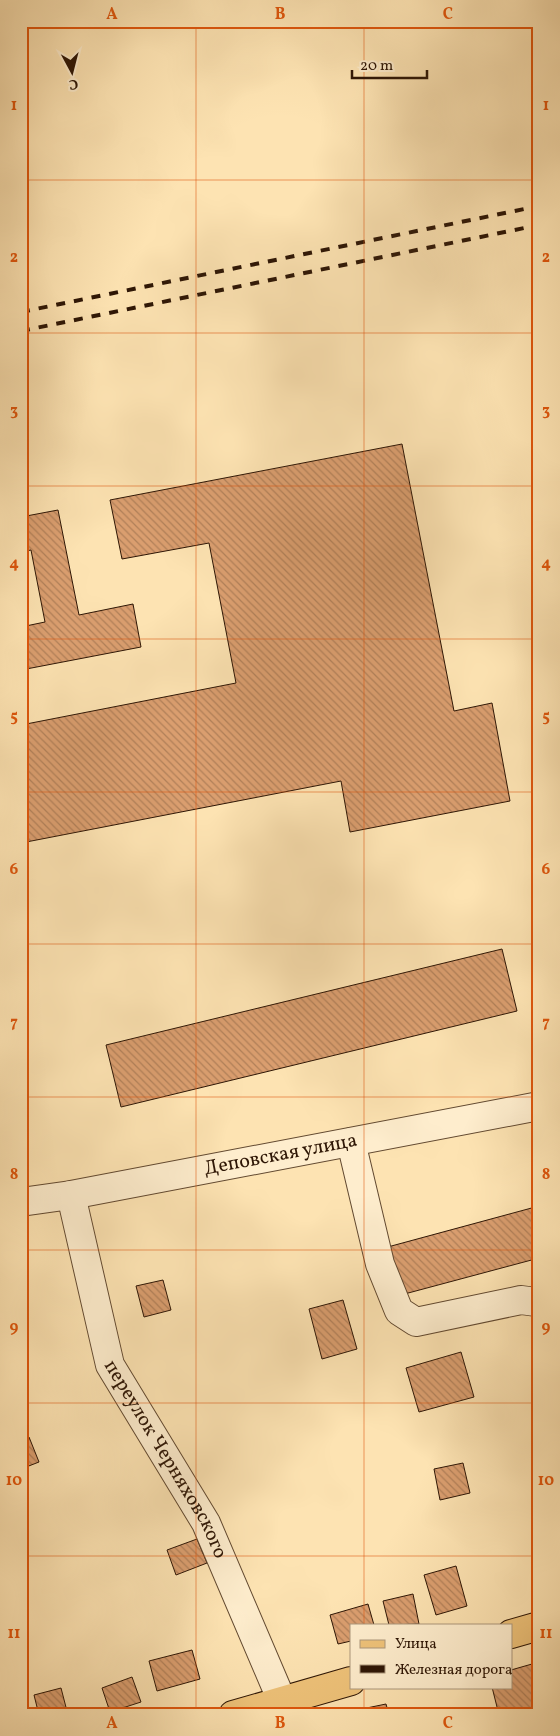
<svg xmlns="http://www.w3.org/2000/svg" width="560" height="1736" viewBox="0 0 560 1736" font-family="Vollkorn,serif">
<style>
.building{fill:url(#building-back-hatch);stroke:#2e1605}
.lines{fill:none;stroke-linecap:round;stroke-linejoin:round}
.minor-casing{stroke:#624930;stroke-width:30}
.major-casing{stroke:#2e1605;stroke-width:30}
.minor{stroke:#feedcd;stroke-width:28}
.major{stroke:#eec279;stroke-width:28}
.rail{stroke:#2e1605;stroke-width:4;stroke-dasharray:9 9;stroke-linecap:butt}
.grid{fill:none;stroke:#df560c;stroke-width:1;stroke-opacity:0.55}
.labels{text-anchor:middle;dominant-baseline:central;stroke-width:4;stroke-linejoin:round;paint-order:stroke}
.street-label{font-size:20px;fill:#2e1605;stroke:#feedcd}
.neatline{fill:none;stroke:#df560c;stroke-width:2}
.grid-label{font-size:16px;text-anchor:middle;font-weight:bold;fill:#df560c}
</style>
<defs>
<pattern id="building-back-hatch" width="6" height="6" patternUnits="userSpaceOnUse" patternTransform="scale(1.25)"><rect width="6" height="6" fill="#da9e6f"/><path d="M-1 5l2 2M0 0l6 6M5-1l2 2" fill="none" stroke="#b18059"/></pattern>
</defs>
<rect width="100%" height="100%" fill="#fde3b2"/>
<filter id="stains"><feTurbulence type="fractalNoise" baseFrequency=".004" numOctaves="4"/><feColorMatrix values="0 0 0 0 .2 0 0 0 0 .09 0 0 0 0 .02 0 0 0 .5 -.17"/></filter>
<radialGradient id="worn" r=".72"><stop offset=".6" stop-color="#630" stop-opacity="0"/><stop offset="1" stop-color="#630" stop-opacity=".3"/></radialGradient>
<!-- building -->
<path class="building" d="M402,444L454,711L492,703L510,801L350,832L341,781L21,843V725L236,683L209,543L122,559L110,500Z
M58,510L79,615L133,604L141,647L21,670V627L45,622L31,550L21,552V517Z
M502,949L517,1011L121,1107L106,1045Z
M539,1206V1258L397,1296L384,1248Z
M163,1280L171,1310L144,1317L136,1286Z
M343,1300L357,1349L322,1359L309,1309Z
M461,1352L474,1397L419,1412L406,1368Z
M29,1437L39,1462L21,1469V1440Z
M463,1463L470,1493L440,1500L434,1469Z
M197,1539L207,1563L176,1575L167,1550Z
M456,1566L467,1606L436,1615L424,1575Z
M413,1594L419,1624L389,1625L383,1601Z
M368,1604L374,1625H351V1641L338,1644L330,1615Z
M192,1650L200,1679L157,1691L149,1661Z
M539,1662V1714L499,1715L492,1687H511V1670Z
M132,1677L141,1702L110,1712L102,1688Z
M61,1688L68,1715H39L34,1695Z
M386,1704L389,1715H358L357,1710Z"/>
<g class="lines">
<defs>
<g id="minor">
<path d="M351,1142L380,1264L399,1311L416,1322L521,1300L536,1302L539,1304"/>
<path id="s1" d="M71,1195L110,1365L206,1523L282,1701L285,1715"/>
<path id="s2" d="M21,1202L71,1195L539,1106"/>
</g>
<path id="major" d="M511,1634L539,1626
M233,1715L351,1681"/>
</defs>
<!-- minor casing -->
<use href="#minor" class="minor-casing"/>
<!-- major casing -->
<use href="#major" class="major-casing"/>
<!-- minor -->
<use href="#minor" class="minor"/>
<!-- major -->
<use href="#major" class="major"/>
<!-- rail -->
<path class="rail" d="M21,312L539,206
M21,331L539,225"/>
</g>
<!-- grid -->
<path class="grid" d="M196,21V1715M364,21V1625M21,180H539M21,333H539M21,486H539M21,639H539M21,792H539M21,944H539M21,1097H539M21,1250H539M21,1403H539M21,1556H539M364,1687V1715"/>
<g class="labels">
<!-- street labels -->
<g class="street-label">
<text stroke="none"><textPath href="#s2" startOffset="264">Деповская улица</textPath></text>
<text stroke="none"><textPath href="#s1" startOffset="284">переулок Черняховского</textPath></text>
</g>
</g>
<!-- margin -->
<rect width="560" height="1736" fill="none" stroke="#fde3b2" stroke-width="55"/>
<!-- legend -->
<rect x="350" y="1624" width="162" height="65" fill="#feedcd" stroke="#ab977d"/>
<rect x="360" y="1640" width="25" height="8" fill="#eec279" stroke="#ab977d"/>
<text x="395" y="1648" font-size="15" fill="#2e1605">Улица</text>
<rect x="360" y="1665" width="25" height="8" fill="#2e1605" stroke="#ab977d"/>
<text x="395" y="1674" font-size="15" fill="#2e1605">Железная дорога</text>
<!-- north arrow -->
<g transform="translate(72 72) rotate(173)" stroke="#feedcd" stroke-width="4" paint-order="stroke">
<path d="M0-4L9 19L0 12L-9 19Z" fill="#2e1605"/>
<text y="-8" font-size="14" font-weight="bold" text-anchor="middle" fill="#2e1605">С</text>
</g>
<!-- scale -->
<path d="M352 70v8h75v-8" fill="none" stroke="#2e1605" stroke-width="2.5"/>
<text x="360" y="70" font-size="15" fill="#2e1605" stroke="#feedcd" stroke-width="4" paint-order="stroke">20 m</text>
<rect x="28" y="28" width="504" height="1680" class="neatline"/>
<g class="grid-label">
<text x="112" y="19">A</text>
<text x="280" y="19">B</text>
<text x="448" y="19">C</text>
<text x="14" y="110">1</text>
<text x="546" y="110">1</text>
<text x="14" y="262">2</text>
<text x="546" y="262">2</text>
<text x="14" y="415">3</text>
<text x="546" y="415">3</text>
<text x="14" y="568">4</text>
<text x="546" y="568">4</text>
<text x="14" y="721">5</text>
<text x="546" y="721">5</text>
<text x="14" y="874">6</text>
<text x="546" y="874">6</text>
<text x="14" y="1027">7</text>
<text x="546" y="1027">7</text>
<text x="14" y="1179">8</text>
<text x="546" y="1179">8</text>
<text x="14" y="1332">9</text>
<text x="546" y="1332">9</text>
<text x="14" y="1485">10</text>
<text x="546" y="1485">10</text>
<text x="14" y="1638">11</text>
<text x="546" y="1638">11</text>
<text x="112" y="1728">A</text>
<text x="280" y="1728">B</text>
<text x="448" y="1728">C</text>
</g>
<rect width="100%" height="100%" filter="url(#stains)"/>
<rect width="100%" height="100%" fill="url(#worn)"/>
</svg>
